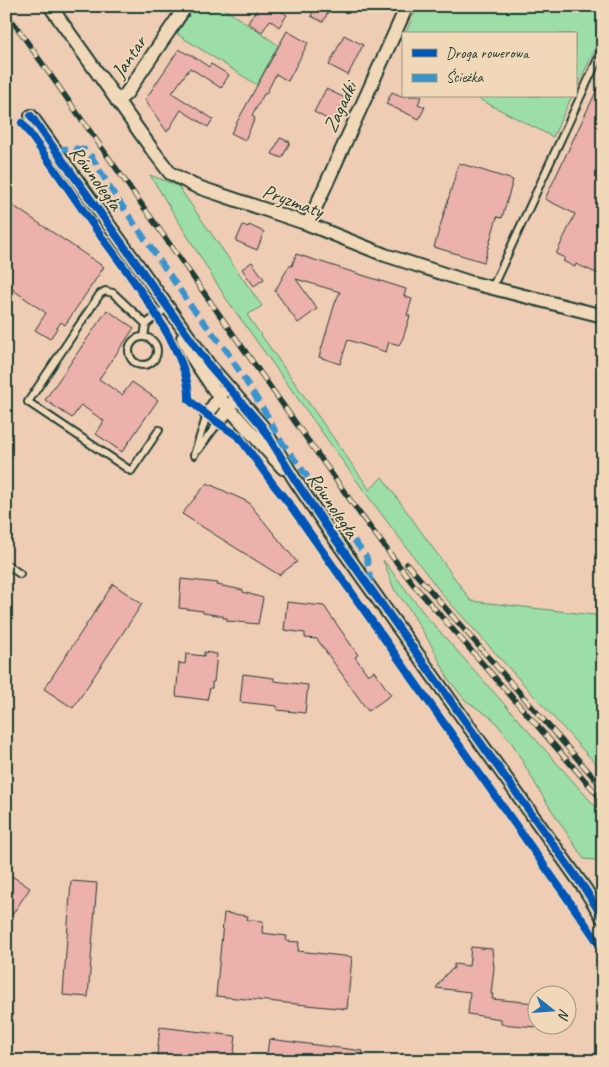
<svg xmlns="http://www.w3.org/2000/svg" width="609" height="1067" viewBox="0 0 609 1067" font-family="Caveat,sans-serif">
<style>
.green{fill:#9ddea8;stroke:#5e8e6e}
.building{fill:#ecb1ab;stroke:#1f3d34}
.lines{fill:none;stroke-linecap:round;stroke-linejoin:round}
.lane-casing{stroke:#1f3d34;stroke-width:10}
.street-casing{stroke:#1f3d34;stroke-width:16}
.lane{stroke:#f0d8b8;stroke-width:6}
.street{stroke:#f0d8b8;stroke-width:12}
.rail-casing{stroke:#1f3d34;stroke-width:5.5}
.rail{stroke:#f0d8b8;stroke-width:4;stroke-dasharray:11;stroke-linecap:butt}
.quiet{stroke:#3993ce;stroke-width:6;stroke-dasharray:12 6;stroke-linecap:butt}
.cycleway-casing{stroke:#f0d8b8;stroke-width:11}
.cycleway{stroke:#0057b8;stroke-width:8}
.labels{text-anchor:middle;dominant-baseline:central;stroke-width:4;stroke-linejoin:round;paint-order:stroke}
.street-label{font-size:20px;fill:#1f3d34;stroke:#f0d8b8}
</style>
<rect width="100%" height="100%" fill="#efccb4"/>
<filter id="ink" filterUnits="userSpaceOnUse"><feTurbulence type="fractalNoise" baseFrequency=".02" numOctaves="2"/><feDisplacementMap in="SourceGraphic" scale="10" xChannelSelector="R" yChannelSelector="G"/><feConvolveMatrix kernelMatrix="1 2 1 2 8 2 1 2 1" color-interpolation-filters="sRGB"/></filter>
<g filter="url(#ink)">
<!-- green -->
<path class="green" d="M195,6H220L278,45L257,85L177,34Z
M418,6H603V33L575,91V34H405Z
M473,96H572L553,137Z
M150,175L178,186L262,306L247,315L370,490L382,477L471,601L603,616V772L442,594L367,495L225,297Z
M383,560L426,616L603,815V867L595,860L584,859L543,797L512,743L493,719L465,700L449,680L433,648L408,607L394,589Z"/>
<!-- building -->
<path class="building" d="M265,6H274L287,15L279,27L270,20L262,32L248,23L258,7L263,10Z
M316,6H331L323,22L311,16Z
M287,31L308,43L288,81L276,74L266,94H264L252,116L255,118L245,140L231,133Z
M344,35L363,45L348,75L329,65Z
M179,49L187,54L188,53L209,67L211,64L229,75L221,88L190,68L172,93L213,119L208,127L181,110L167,132L145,100Z
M603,77V276L576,264L575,267L563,261L565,258L556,254L575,214L545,199Z
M326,89L345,98L333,122L314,112Z
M392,92L401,96H422L418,104L425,107L419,119L386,104Z
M280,138L290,142L282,158L272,154Z
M459,163L513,180L502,218L497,217L484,262L434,247Z
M6,201L104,267L65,325L61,322L50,339L35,330L46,313L6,285Z
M243,225L248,227L249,225L264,232L257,250L236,241Z
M296,254L406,289L404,296L412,299L407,315L410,316L403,338L399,345L389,342L386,352L348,340L340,364L319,357L335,303L340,292L296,279L317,309L298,323L275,291L289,266H292Z
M252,262L264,279L254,286L242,269Z
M107,310L134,328L99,379L122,395L132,382L158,400L122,452L96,434L104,421L81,405L72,418L45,400Z
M207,483L248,502L297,562L279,575L182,514Z
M181,579L218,583L217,585L243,590V592L263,598L258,624L227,621V618H223V616L203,613V611L179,608Z
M113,584L142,604L73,708L44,689Z
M287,602L324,606L358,655L355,657L368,675L374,671L391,695L368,711L317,639L305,638V633L284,630Z
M204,652L217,654L214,682H212V688H210L207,700L176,696L179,663L185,664L186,654L204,656Z
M243,674L274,678V681L308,685L305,713L277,710V706L240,702Z
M6,872L30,888L6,924Z
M71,881L97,883L88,997L63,995Z
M224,913L248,916L247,920L263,921L262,933L287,936L286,941L299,942L298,951L352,957L347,1009L216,996Z
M471,947L492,949L494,968L491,994H493L492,999L536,1003V1027L501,1024V1019L468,1014L470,992L436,988L446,974L454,968V964L469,966Z
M160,1027L236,1036L233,1061H206L157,1055Z
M269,1039L363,1051L361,1061H266Z"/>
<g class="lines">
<defs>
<path id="lane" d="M492,288L603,48
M146,324L113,293L105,291L100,294L28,402L131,471L159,430
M129 351a14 14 0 1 1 28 0a14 14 0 1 1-28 0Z
M144,337L146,324L168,307
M198,450L218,423
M194,455L207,415
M6,564L20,574"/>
<path id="street" d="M50,6L151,148L170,173L195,186L308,224L385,255L469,282L603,316
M117,101L126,94L186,6
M31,116L209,365L262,426L295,480L328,529L585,889L603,918
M308,224L407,6
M183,338L192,357L219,397L283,468
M207,415L224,390
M218,423L234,401"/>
</defs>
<!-- lane casing -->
<use href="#lane" class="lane-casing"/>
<!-- street casing -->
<use href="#street" class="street-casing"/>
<!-- lane -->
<use href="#lane" class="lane"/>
<!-- street -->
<use href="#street" class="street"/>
<defs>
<path id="rail" d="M6,12L360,514L413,584L603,801
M407,564L603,788"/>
</defs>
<!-- rail casing -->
<use href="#rail" class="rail-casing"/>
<!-- rail -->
<use href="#rail" class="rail"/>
<!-- quiet -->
<path class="quiet" d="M56,150L73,148L85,150L92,157L112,191L191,306L226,350L267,415L279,438L367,558L371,585"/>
<defs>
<path id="cycleway" d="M31,116L209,365L262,426L295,480L328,529L585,889L603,918
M22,123C48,159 73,196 98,232C127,272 191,352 189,400L207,415L239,437L273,484L290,505L584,922L599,944L603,953"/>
</defs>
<!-- cycleway casing -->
<use href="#cycleway" class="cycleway-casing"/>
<!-- cycleway -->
<use href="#cycleway" class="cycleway"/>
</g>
</g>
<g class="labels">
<!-- street labels -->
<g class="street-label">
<text transform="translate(129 57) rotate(-56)">Jantar</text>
<text transform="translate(340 107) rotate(-65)">Zagadki</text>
<text transform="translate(96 178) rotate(54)">Równoległa</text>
<text transform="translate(293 201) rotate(20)">Pryzmaty</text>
<text transform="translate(333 505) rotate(56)">Równoległa</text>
</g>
</g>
<!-- margin -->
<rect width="609" height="1067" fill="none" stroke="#f0d8b8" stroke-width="25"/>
<rect x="12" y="12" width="584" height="1042" fill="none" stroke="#1f3d34" stroke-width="2" filter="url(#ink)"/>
<!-- legend -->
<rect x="402" y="32" width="175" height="65" fill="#f0d8b8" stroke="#9c9a83"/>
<rect x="412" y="49" width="25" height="8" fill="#0057b8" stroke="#9c9a83"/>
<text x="446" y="58" font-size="15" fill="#1f3d34">Droga rowerowa</text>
<rect x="412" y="74" width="25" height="8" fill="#3993ce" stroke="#9c9a83"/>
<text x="446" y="82" font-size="15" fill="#1f3d34">Ścieżka</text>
<!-- north arrow -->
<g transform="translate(552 1010) rotate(107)"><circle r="24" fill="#f0d8b8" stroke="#9c9a83"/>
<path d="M0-4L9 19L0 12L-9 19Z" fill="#1f6fb2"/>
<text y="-8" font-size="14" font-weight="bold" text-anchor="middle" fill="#1f3d34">N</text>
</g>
</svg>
